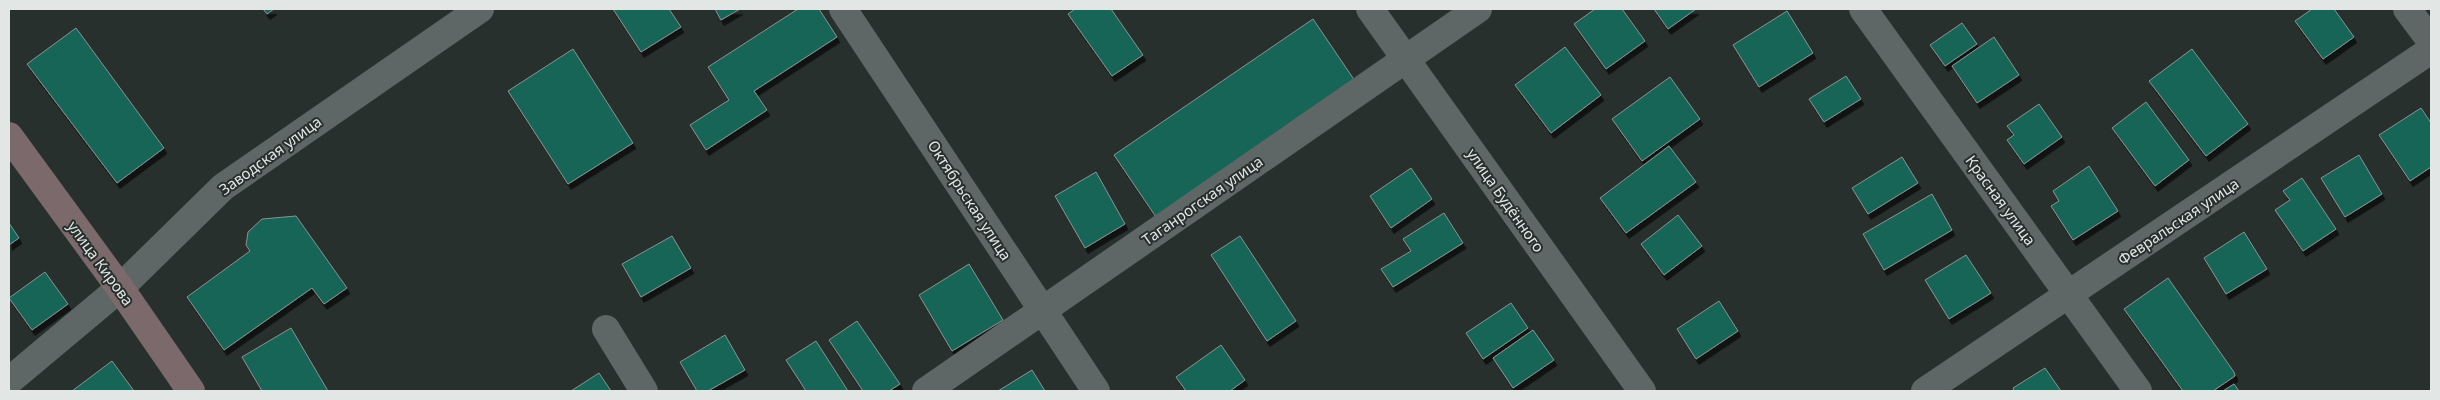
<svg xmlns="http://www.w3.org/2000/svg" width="2440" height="400" viewBox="0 0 2440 400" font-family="'Noto Sans',sans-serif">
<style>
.building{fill:#186557;stroke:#899391;filter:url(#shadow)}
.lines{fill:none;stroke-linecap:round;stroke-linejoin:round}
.minor{stroke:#5e6765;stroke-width:28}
.tertiary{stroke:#5e6765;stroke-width:28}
.secondary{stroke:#7c696b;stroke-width:28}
.labels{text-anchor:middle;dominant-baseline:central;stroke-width:4;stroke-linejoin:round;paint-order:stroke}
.street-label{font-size:15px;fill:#e2e7e6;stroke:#28302e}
</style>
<defs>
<filter id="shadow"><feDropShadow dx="3" dy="5.5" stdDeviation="0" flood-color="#0009"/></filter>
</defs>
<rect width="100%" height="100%" fill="#28302e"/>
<!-- building -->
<path class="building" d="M263,9H274L267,14Z
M613,9H669L681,27L641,52Z
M715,9H740L721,20Z
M798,9H819L837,37L754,91L767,110L706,150L690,125L729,100L708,67Z
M1075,9H1111L1143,55L1112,76L1068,14Z
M1595,9H1622L1645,41L1606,69L1574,24Z
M1654,9H1696L1668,29Z
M2312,9H2334L2354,37L2323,59L2295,21Z
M1787,11L1813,53L1759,87L1733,45Z
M1313,19L1355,81L1156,217L1114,155Z
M1962,23L1977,44L1945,66L1930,45Z
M76,28L164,148L117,183L27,64Z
M1994,37L2019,75L1977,103L1952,66Z
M1565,47L1601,95L1551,133L1515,85Z
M573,49L633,143L568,184L508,91Z
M2192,49L2248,124L2206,156L2149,81Z
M1846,76L1861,99L1824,122L1809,99Z
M1670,77L1700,119L1642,161L1612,119Z
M2146,102L2189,160L2155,186L2112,128Z
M2039,104L2062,137L2024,164L2007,140L2014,135L2007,126Z
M2421,108L2431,123V167L2410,181L2379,135Z
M1669,146L1696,182L1626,233L1600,198Z
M2359,155L2382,194L2345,217L2321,178Z
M1902,157L1918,183L1868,214L1852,188Z
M2089,166L2118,211L2073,240L2051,206L2059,201L2053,191Z
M1411,168L1432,199L1391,228L1370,196Z
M1096,172L1125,224L1085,248L1055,196Z
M2302,178L2336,229L2303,251L2275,210L2290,200L2283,191Z
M1932,194L1952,230L1884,270L1863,234Z
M1444,213L1463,243L1393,287L1381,269L1411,251L1403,239Z
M1678,215L1702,246L1664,275L1641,244Z
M296,216L347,288L324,304L312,288L224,350L187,297L250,251L246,245L248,232L262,219Z
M9,223L19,238L9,245Z
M2244,232L2267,269L2226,294L2204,258Z
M672,236L691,268L641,297L622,264Z
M1240,236L1296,321L1267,341L1211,255Z
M1966,255L1991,293L1949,319L1925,280Z
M969,264L1003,320L952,351L919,295Z
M45,272L68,304L32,330L9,298Z
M2168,278L2234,372L2235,376L2213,391H2183L2124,309Z
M1719,301L1738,331L1696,359L1677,329Z
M1511,303L1528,328L1483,359L1466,333Z
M857,321L900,384L889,391H863L829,340Z
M291,328L328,391H262L242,357Z
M1533,330L1554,360L1513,388L1493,358Z
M725,335L745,370L708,391H697L680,362Z
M816,341L848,391H806L786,360Z
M1221,345L1245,380L1230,391H1186L1176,377Z
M112,361L134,391H72Z
M2045,368L2061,391H2014L2013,388Z
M1032,370L1045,391H998Z
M599,373L611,391H571Z
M2234,384L2239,391H2223Z"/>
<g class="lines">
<!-- minor -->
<path class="minor" d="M843,9L1096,391
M1863,9L2138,391
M606,329L644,391
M9,381L120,288L223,187L480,9
M926,391L1478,9
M1925,391L2431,50"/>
<!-- tertiary -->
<path class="tertiary" d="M1370,9L1642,391
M2407,9L2431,41"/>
<!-- secondary -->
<path class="secondary" d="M9,136L120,288L191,391"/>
</g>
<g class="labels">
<!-- street labels -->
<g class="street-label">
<text transform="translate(270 155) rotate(-36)">Заводская улица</text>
<text transform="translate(970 200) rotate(57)">Октябрьская улица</text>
<text transform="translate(1202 200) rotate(-35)">Таганрогская улица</text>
<text transform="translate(1506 200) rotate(55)">улица Будённого</text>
<text transform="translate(2001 200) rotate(54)">Красная улица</text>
<text transform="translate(2178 221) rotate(-34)">Февральская улица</text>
<text transform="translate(101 263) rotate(54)">улица Кирова</text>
</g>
</g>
<!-- border -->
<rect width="2440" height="400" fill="none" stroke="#e2e7e6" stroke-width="20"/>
</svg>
